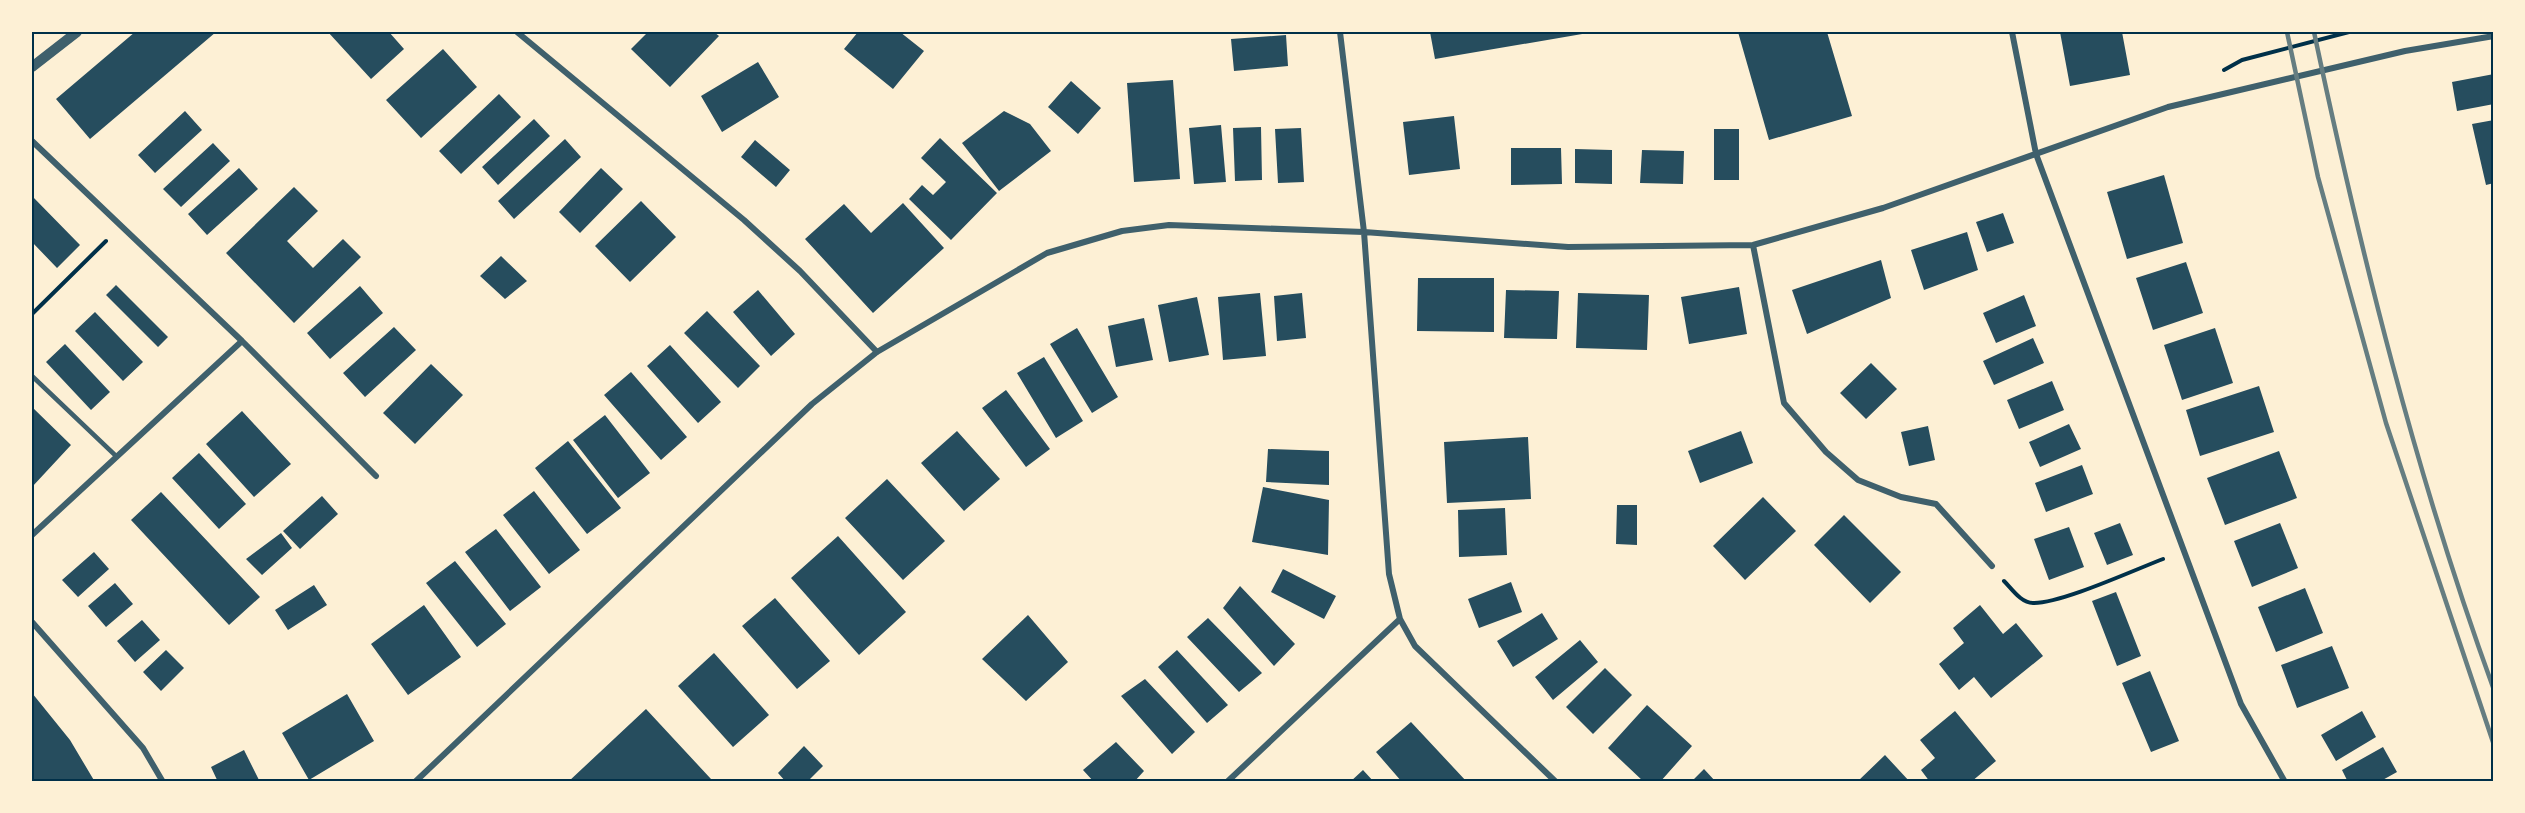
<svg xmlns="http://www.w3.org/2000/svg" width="2525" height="813" viewBox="0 0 2525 813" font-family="Manrope,sans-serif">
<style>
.building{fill:#264d5e}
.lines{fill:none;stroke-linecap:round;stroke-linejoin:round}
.path{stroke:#003049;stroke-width:4}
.service{stroke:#3f606c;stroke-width:4.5}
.minor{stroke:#3f606c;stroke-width:6}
.tertiary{stroke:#3f606c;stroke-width:10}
.rail{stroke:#657d81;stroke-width:4.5}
.neatline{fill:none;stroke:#003049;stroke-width:2}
</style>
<rect width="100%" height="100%" fill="#fdf0d5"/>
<!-- building -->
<path class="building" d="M135,32H216L90,139L56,99Z
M328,32H389L404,49L371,79Z
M648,32H714L719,36L670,87L631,49Z
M858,32H900L924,51L893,89L844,49Z
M1430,32H1588V33L1435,59Z
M1738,32H1827L1852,116L1769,140Z
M2060,32H2122L2130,75L2070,86Z
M1286,35L1288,66L1234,71L1231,39Z
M443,49L477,87L421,138L386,100Z
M758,62L779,97L722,132L701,96Z
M2494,74V104L2457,111L2452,82Z
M1173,80L1180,179L1134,182L1127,83Z
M1071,81L1101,108L1078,134L1048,107Z
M499,94L521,117L461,174L439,151Z
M185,111L202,130L155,173L138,155Z
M1004,111L1030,124L1051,151L999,191L962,143Z
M1454,116L1460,169L1409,175L1403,122Z
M534,119L550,136L498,185L482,167Z
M2494,120V183L2486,185L2472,124Z
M1221,125L1226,182L1194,184L1189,128Z
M1261,127L1262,180L1235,181L1233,128Z
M1301,128L1304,182L1278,183L1275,129Z
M1714,129H1739V180H1714Z
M940,138L997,193L951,240L909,199L922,185L933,195L946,182L921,158Z
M565,139L581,157L514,219L498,201Z
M755,140L790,170L776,187L741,157Z
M213,143L230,161L181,207L163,189Z
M1511,148H1561L1562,184L1511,185Z
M1575,149L1612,150V184L1575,183Z
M1642,150L1684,151L1683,184L1640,183Z
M239,168L258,189L207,235L188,214Z
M601,168L623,189L580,233L559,212Z
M2164,175L2183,243L2127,259L2107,192Z
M294,187L318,211L287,241L313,268L343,239L361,257L294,323L226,253Z
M32,196L80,245L57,268L32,242Z
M641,201L676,237L630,282L595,246Z
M903,203L944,248L873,313L805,239L844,204L871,233Z
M2003,213L2014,243L1987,252L1976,222Z
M1967,232L1978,270L1924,290L1911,250Z
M501,256L527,281L505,299L480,276Z
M1881,260L1891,298L1807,334L1792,290Z
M2186,262L2203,313L2153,330L2136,278Z
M1418,278H1494V332L1417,331Z
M116,285L168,337L158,347L106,295Z
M360,286L383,313L330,359L307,333Z
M1739,287L1747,334L1689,344L1681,297Z
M758,290L795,334L771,356L733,312Z
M1506,290L1559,291L1557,339L1504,338Z
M1260,293L1266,356L1223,360L1218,297Z
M1302,293L1306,338L1277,341L1274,296Z
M1578,293L1649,295L1647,350L1576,348Z
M2024,295L2036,326L1996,343L1983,313Z
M1197,297L1209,355L1169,362L1158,305Z
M707,311L760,366L738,388L684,333Z
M95,312L143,362L123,381L75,331Z
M1144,318L1153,360L1116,367L1108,326Z
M394,327L416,350L365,397L343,373Z
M1077,328L1118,397L1092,413L1050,344Z
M2215,328L2233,383L2182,400L2164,345Z
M2033,338L2044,363L1994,385L1983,361Z
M65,344L110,392L91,410L46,362Z
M670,345L721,402L698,423L647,366Z
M1044,357L1083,421L1056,438L1017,373Z
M1871,363L1897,389L1866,419L1840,393Z
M431,364L463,395L415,444L383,413Z
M631,372L687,437L661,460L604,395Z
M2052,381L2064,410L2019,429L2007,400Z
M2259,386L2274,432L2200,456L2186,410Z
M1006,390L1050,449L1026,467L982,408Z
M32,407L71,445L32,487Z
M242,411L291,464L254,497L206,444Z
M605,415L650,473L618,498L573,440Z
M2069,424L2081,449L2040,467L2029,442Z
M1928,426L1935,460L1909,466L1901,432Z
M957,431L1000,479L964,511L921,463Z
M1741,431L1753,463L1700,483L1688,451Z
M1528,437L1531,499L1447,503L1444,442Z
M568,441L621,508L587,534L535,468Z
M1268,449L1329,451V485L1266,482Z
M2279,451L2297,498L2225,525L2207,478Z
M199,453L246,504L219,529L172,478Z
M2082,465L2093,494L2046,512L2035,483Z
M887,479L945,541L903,580L845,518Z
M1263,487L1329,500L1328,555L1252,542Z
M534,491L580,550L549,574L503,515Z
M161,492L260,597L229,625L131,520Z
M322,496L338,514L300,549L283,531Z
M1763,497L1796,531L1745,580L1713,546Z
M1617,505H1637V545L1616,544Z
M1505,508L1507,555L1459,557L1458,510Z
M1844,515L1901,572L1870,603L1814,545Z
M2120,523L2133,555L2107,565L2094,533Z
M2280,523L2298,568L2252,587L2234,541Z
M2069,527L2084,567L2049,580L2034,539Z
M496,529L541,587L510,611L465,552Z
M281,533L292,548L262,575L246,559Z
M838,536L906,612L859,655L791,578Z
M94,552L109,569L78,597L62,580Z
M455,561L506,624L477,647L426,583Z
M1283,569L1336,596L1324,619L1271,592Z
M1511,582L1522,612L1479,628L1468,599Z
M115,583L133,604L106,627L88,606Z
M314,585L327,605L288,630L275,610Z
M1240,586L1295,644L1274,666L1223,608Z
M2305,588L2323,633L2276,652L2258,607Z
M2116,592L2141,656L2117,666L2092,601Z
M775,598L830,661L797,689L742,626Z
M424,605L461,657L408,695L371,644Z
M1980,605L2003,634L2016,623L2043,656L1991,698L1974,677L1959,690L1939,664L1964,643L1953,628Z
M1542,613L1558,639L1513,667L1497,641Z
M1028,615L1068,662L1026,701L982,659Z
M1208,618L1262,673L1239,692L1187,637Z
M142,620L160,640L135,662L117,641Z
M1580,640L1598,662L1553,700L1535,677Z
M2332,646L2349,688L2297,708L2281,665Z
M166,650L184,668L161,691L143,672Z
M1177,650L1228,705L1207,723L1158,667Z
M714,653L769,715L733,747L678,686Z
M1605,668L1632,695L1593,734L1566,707Z
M2150,671L2179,741L2151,752L2122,683Z
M1145,679L1195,732L1172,754L1121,696Z
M32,693L70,740L95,782H33Z
M347,694L374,741L309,780L282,733Z
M1647,705L1692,746L1660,782H1644L1608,748Z
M646,709L711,779L568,782Z
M1955,711L1996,761L1971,782H1951L1949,779L1946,782H1930L1921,770L1935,758L1920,740Z
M2362,711L2376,737L2336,761L2321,735Z
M1411,722L1467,782H1402L1376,752Z
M1116,742L1144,771L1134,782H1094L1083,770Z
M804,746L823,766L807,782H786L778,773Z
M2383,747L2397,772L2379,782H2348L2342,770Z
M244,750L260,782H218L211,767Z
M1885,755L1910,782H1857Z
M1704,769L1716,782H1691Z
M1363,770L1374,782H1350Z"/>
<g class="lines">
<!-- path -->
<path class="path" d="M2224,70L2242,60L2349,32
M32,314L106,241
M2004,581C2012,589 2021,603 2033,603C2060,604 2134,570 2163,559"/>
<!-- service -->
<path class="service" d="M32,376L116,456"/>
<!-- minor -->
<path class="minor" d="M517,32L744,220L800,271L877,352
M1340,32L1364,232L1389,574L1400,619L1415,646L1556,782
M2012,32L2036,154L2241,704L2285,782
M32,141L242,341L376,476
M1753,245L1784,403L1826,452L1858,480L1901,497L1936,504L1992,566
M32,535L242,341
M32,622L143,748L163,782
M415,782L812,404L877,352L1047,253L1122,231L1169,225L1364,232L1568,247L1753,245L1883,208L2168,107L2405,51L2494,36
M1227,782L1400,619"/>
<!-- tertiary -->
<path class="tertiary" d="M32,67L77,32"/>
<!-- rail -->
<path class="rail" d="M2287,32L2318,177L2386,423L2494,745
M2314,32C2361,254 2416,476 2494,690"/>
</g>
<!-- border -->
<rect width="2525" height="813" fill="none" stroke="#fdf0d5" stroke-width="66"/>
<rect x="33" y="33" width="2459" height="747" class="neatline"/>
</svg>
